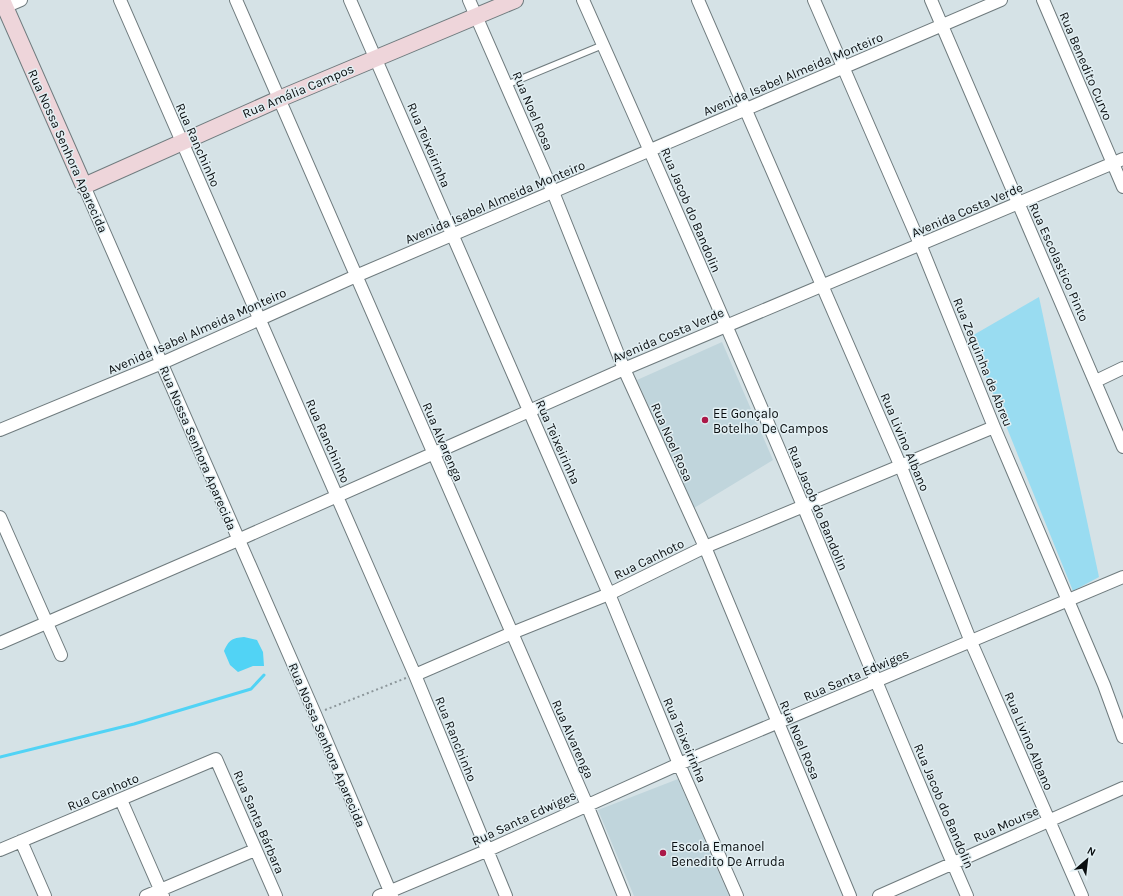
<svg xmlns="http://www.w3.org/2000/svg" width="1123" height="896" viewBox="0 0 1123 896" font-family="Karla,sans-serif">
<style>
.built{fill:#c0d5dc}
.green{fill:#99dcf1}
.water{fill:#51d3f5}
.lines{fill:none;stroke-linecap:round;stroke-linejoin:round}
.stream{stroke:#51d3f5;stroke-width:3}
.lane-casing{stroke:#6f7b7e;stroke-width:8}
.street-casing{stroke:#6f7b7e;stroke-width:14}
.secondary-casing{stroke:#6f7b7e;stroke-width:18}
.path{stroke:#8c969a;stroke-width:2;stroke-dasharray:2 3;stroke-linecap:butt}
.lane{stroke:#fff;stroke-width:6}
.street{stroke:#fff;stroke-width:12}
.secondary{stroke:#eed5da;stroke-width:16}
.poi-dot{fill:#ab1848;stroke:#e2eff3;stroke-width:1.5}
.labels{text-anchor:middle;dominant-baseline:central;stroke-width:3;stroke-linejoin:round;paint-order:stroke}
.street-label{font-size:13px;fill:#0a0e10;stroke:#e2eff3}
.poi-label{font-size:13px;fill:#0a0e10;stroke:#e2eff3;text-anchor:start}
</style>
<rect width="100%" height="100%" fill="#d5e2e6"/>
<!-- built -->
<path class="built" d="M722,342L773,460L694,508L637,380Z
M678,779L729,896H634L598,810Z"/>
<!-- green -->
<path class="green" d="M1039,297L1099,577L1073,591L970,337Z"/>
<!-- water -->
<path class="water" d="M244,637L257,640L263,652L264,666H253L238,672L230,665L224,651C229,640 232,638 244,637Z"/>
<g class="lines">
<!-- stream -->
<path class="stream" d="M0,757L134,724L251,689L264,675"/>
<defs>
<path id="lane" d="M506,85L603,45"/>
<path id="street" d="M120,0L415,675L506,896
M236,0L587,805L624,896
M350,0L609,594L679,764L737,896
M469,0L553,192L624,369L705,547L850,896
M583,0C658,168 732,337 804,508C858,637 911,767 967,896
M698,0L901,467L971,642L1082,896
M814,0L920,244L994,427L1104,685L1123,737
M931,0L1123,447
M1043,0L1123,187
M0,9L21,0
M84,186L315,714L392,896
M1096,381L1123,368
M0,430L162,363L356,276L1001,0
M0,517L61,655
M0,643L238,540L624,369L1123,159
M415,675L512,633L609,594L705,547L994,427
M121,800L163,896
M21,841L45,896
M0,850L216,759L276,896
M146,896L255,850
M379,896L486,851L679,764L1123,577
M879,896L1123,788"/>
<path id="secondary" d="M2,0L84,186L279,99L515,0"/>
</defs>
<!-- lane casing -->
<use href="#lane" class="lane-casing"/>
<!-- street casing -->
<use href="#street" class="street-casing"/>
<!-- secondary casing -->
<use href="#secondary" class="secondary-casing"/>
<!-- path -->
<path class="path" d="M325,710L406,678"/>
<!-- lane -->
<use href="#lane" class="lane"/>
<!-- street -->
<use href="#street" class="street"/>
<!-- secondary -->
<use href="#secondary" class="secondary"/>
</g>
<!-- markers -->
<g class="poi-dot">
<circle cx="705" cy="420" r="4"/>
<circle cx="663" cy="853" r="4"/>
</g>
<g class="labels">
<!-- street labels -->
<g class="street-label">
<text transform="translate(1086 66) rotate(67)">Rua Benedito Curvo</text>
<text transform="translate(793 74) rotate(-23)">Avenida Isabel Almeida Monteiro</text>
<text transform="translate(298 91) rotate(-23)">Rua Amália Campos</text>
<text transform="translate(533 111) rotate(67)">Rua Noel Rosa</text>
<text transform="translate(198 145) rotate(66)">Rua Ranchinho</text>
<text transform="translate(429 145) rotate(67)">Rua Teixeirinha</text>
<text transform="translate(68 151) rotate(66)">Rua Nossa Senhora Aparecida</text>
<text transform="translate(495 202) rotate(-23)">Avenida Isabel Almeida Monteiro</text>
<text transform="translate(691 210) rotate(67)">Rua Jacob do Bandolin</text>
<text transform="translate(967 210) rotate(-23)">Avenida Costa Verde</text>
<text transform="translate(1059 262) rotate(66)">Rua Escolastico Pinto</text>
<text transform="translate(197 331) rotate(-24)">Avenida Isabel Almeida Monteiro</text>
<text transform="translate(668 335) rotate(-23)">Avenida Costa Verde</text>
<text transform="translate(983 362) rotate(68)">Rua Zequinha de Abreu</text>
<text transform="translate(328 441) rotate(66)">Rua Ranchinho</text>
<text transform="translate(443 442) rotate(67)">Rua Alvarenga</text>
<text transform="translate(558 442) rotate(66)">Rua Teixeirinha</text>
<text transform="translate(672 442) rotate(66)">Rua Noel Rosa</text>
<text transform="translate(905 442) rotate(67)">Rua Livino Albano</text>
<text transform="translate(198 448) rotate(67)">Rua Nossa Senhora Aparecida</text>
<text transform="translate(818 508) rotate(67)">Rua Jacob do Bandolin</text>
<text transform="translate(649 559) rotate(-26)">Rua Canhoto</text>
<text transform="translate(856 675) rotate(-23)">Rua Santa Edwiges</text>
<text transform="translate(456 739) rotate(68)">Rua Ranchinho</text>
<text transform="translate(573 739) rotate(66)">Rua Alvarenga</text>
<text transform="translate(685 740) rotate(67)">Rua Teixeirinha</text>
<text transform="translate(800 740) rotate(67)">Rua Noel Rosa</text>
<text transform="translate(1029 741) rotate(67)">Rua Livino Albano</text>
<text transform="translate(327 745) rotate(67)">Rua Nossa Senhora Aparecida</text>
<text transform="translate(103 792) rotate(-23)">Rua Canhoto</text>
<text transform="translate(944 806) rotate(67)">Rua Jacob do Bandolin</text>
<text transform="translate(524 818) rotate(-25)">Rua Santa Edwiges</text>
<text transform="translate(259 822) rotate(67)">Rua Santa Bárbara</text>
<text transform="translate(1006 824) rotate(-24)">Rua Mourse</text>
</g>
<!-- poi labels -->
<g class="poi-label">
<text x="713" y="413">EE Gonçalo<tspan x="713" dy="15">Botelho De Campos</tspan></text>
<text x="671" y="846">Escola Emanoel<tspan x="671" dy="15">Benedito De Arruda</tspan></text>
</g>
</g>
<!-- north arrow -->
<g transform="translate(1087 860) rotate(28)" stroke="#e2eff3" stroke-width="3" paint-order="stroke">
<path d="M0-3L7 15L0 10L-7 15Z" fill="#0a0e10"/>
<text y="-6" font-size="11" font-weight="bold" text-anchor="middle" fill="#0a0e10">N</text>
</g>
</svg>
